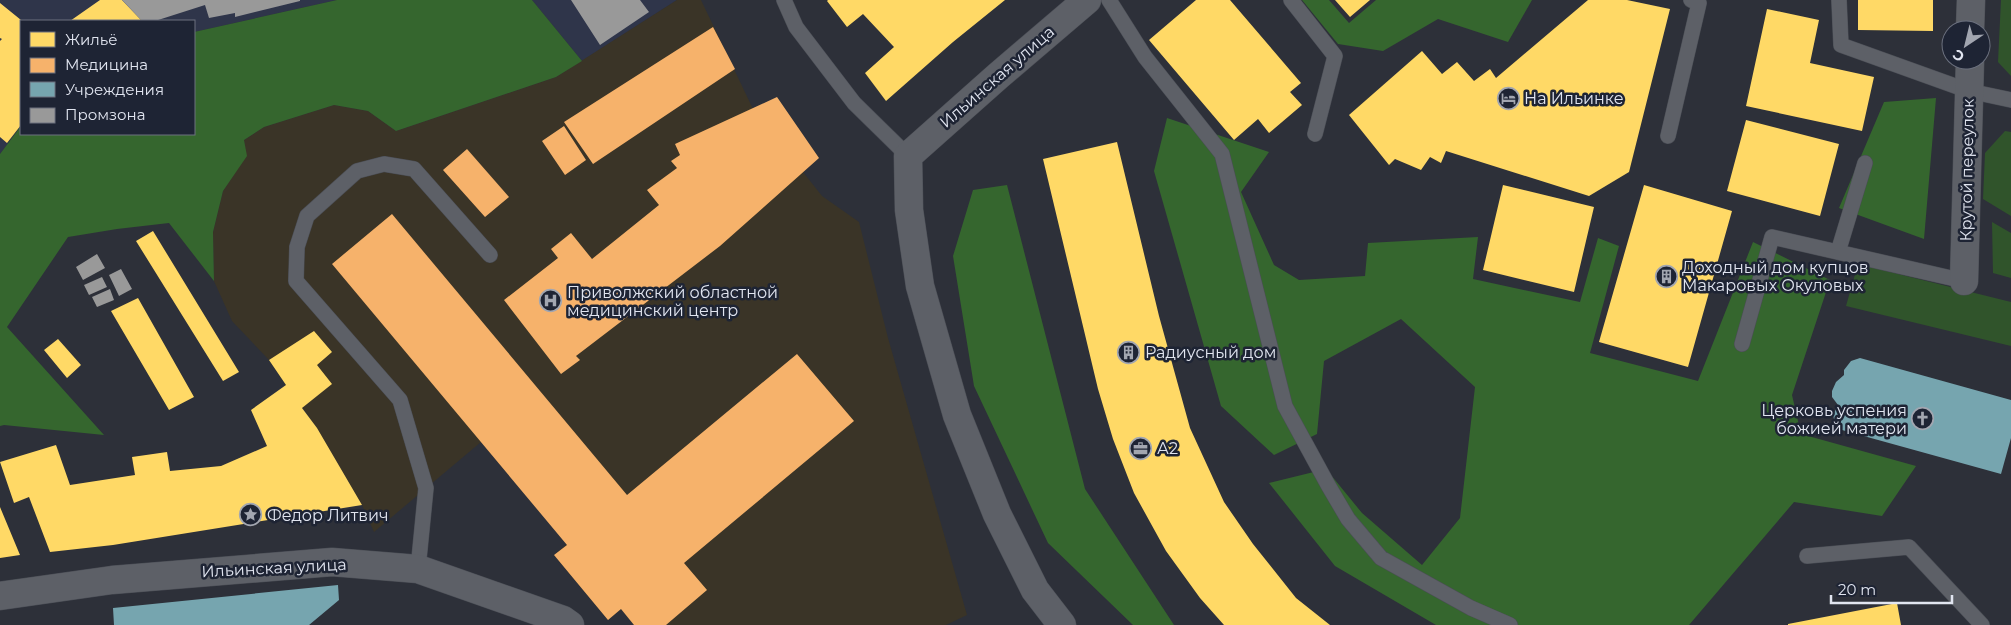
<svg xmlns="http://www.w3.org/2000/svg" width="2011" height="625" viewBox="0 0 2011 625" font-family="Montserrat,sans-serif">
<style>
.built{fill:#2f354a}
.medical{fill:#3a3427}
.green{fill:#30542b}
.forest{fill:#35662e}
.homes{fill:#ffd966}
.health{fill:#f6b26b}
.public{fill:#76a5af}
.industry{fill:#999}
.lines{fill:none;stroke-linecap:round;stroke-linejoin:round}
.service-casing{stroke:#4b4e56;stroke-width:16}
.minor-casing{stroke:#4b4e56;stroke-width:29}
.service{stroke:#5d6067;stroke-width:15}
.minor{stroke:#5d6067;stroke-width:28}
.labels{text-anchor:middle;dominant-baseline:central;stroke-width:5;stroke-linejoin:round;paint-order:stroke}
.street-label{font-size:16px;fill:#e1e5f0;stroke:#1e2434}
.poi-label{font-size:16px;fill:#e1e5f0;stroke:#1e2434;text-anchor:start}
</style>
<rect width="100%" height="100%" fill="#2d3039"/>
<!-- built -->
<path class="built" d="M0,0H337L194,32V21H21V126L0,154Z
M532,0H677L582,61Z"/>
<!-- medical -->
<path class="medical" d="M677,0H701L753,109L822,196L859,222L888,338L967,615L946,625H634L621,609L608,620L554,555L567,544L481,442L374,532L362,505L317,428L269,360L232,321L214,281L213,232L223,191L246,156L244,140L264,127L334,105L368,111L396,131L556,77Z"/>
<!-- green -->
<path class="green" d="M2001,0H2011V76L1998,62Z
M2005,131L2011,132V216L1983,199L1985,153Z
M1992,222L2011,233V278L1993,273Z
M1858,264L2011,302V346L1846,306Z"/>
<!-- forest -->
<path class="forest" d="M337,0H532L582,61L556,77L396,131L368,111L334,105L264,127L244,140L247,156L223,191L213,232L214,281L169,223L117,229L68,237L7,327L104,435L4,425L0,426V154L21,126V134H194V32Z
M1302,0H1329L1349,23L1376,0H1532L1508,42L1438,19L1383,51L1338,44Z
M1936,98L1924,239L1839,208L1884,102Z
M1167,118L1269,152L1241,192L1274,265L1299,280L1365,276L1368,243L1478,237L1473,279L1580,302L1598,238L1619,246L1590,353L1698,381L1753,242L1830,280L1792,395L1801,434L1916,466L1882,516L1794,502L1689,625H1436L1335,566L1269,483L1326,469L1362,513L1422,565L1460,518L1475,387L1401,319L1324,361L1317,434L1274,455L1221,406L1154,171Z
M1007,185L1085,489L1174,625H1133L1048,543L974,386L953,256L973,190Z"/>
<!-- homes -->
<path class="homes" d="M100,0H122L142,21H70Z
M828,0H1005L953,42L886,101L865,73L894,47L863,14L847,27L827,1Z
M1196,0H1230L1301,83L1290,92L1302,105L1269,133L1258,119L1234,140L1149,40Z
M1335,0H1370L1350,17Z
M1588,0H1627L1670,9L1629,172L1589,196L1446,151L1441,163L1430,157L1421,170L1395,159L1389,165L1349,115L1422,51L1442,74L1457,62L1474,81L1490,69L1496,78Z
M1858,0H1933V31L1858,30Z
M0,3L21,20V125L7,143L0,137V41L2,39L0,38Z
M1767,9L1819,20L1810,63L1874,77L1862,131L1746,106Z
M1746,120L1839,144L1820,216L1727,191Z
M1117,142L1159,316L1190,428L1224,502L1253,544L1296,598L1330,625H1224L1200,598L1166,551L1134,493L1113,439L1098,389L1043,159Z
M1503,185L1594,207L1574,292L1483,270Z
M1644,185L1732,211L1688,367L1599,342Z
M153,231L239,372L223,381L136,241Z
M138,298L194,397L169,410L111,311Z
M314,331L332,352L317,365L332,384L302,408L317,428L362,505L113,545L50,552L29,497L14,503L0,462L56,445L70,485L135,475L132,457L167,452L170,471L221,466L267,446L251,410L286,385L269,360Z
M58,339L81,365L67,378L44,350Z
M0,507L20,555L0,558Z
M1897,603L1901,625H1788V624Z"/>
<!-- health -->
<path class="health" d="M713,27L735,69L593,164L564,122Z
M777,97L819,158L720,246L576,356L580,360L561,374L504,300L558,258L551,249L571,233L592,259L659,205L647,190L677,168L671,161L680,155L675,144Z
M564,126L586,160L565,175L542,141Z
M467,149L509,197L485,217L443,170Z
M392,214L627,495L797,354L854,421L684,563L707,590L666,625H634L621,609L608,620L554,555L567,545L332,264Z"/>
<!-- public -->
<path class="public" d="M1860,358L2011,400V438L2001,474L1842,430L1835,423L1833,415L1838,405L1832,397V391L1836,382L1844,375V370L1851,361Z
M338,585L339,600L309,625H114L113,608Z"/>
<!-- industry -->
<path class="industry" d="M122,0H300V1L235,17V13L209,18L205,5L155,21H142Z
M571,0H640L649,12L600,45Z
M97,254L105,268L83,280L76,267Z
M121,269L132,289L119,296L109,275Z
M102,277L107,287L89,295L84,285Z
M110,289L114,300L97,307L92,297Z"/>
<g class="lines">
<defs>
<path id="service" d="M784,0L796,27L854,103L908,156
M1109,0L1145,57L1222,154L1285,406L1328,485L1348,519L1381,558L1471,608L1510,625
M1291,0L1335,56L1315,134
M1839,0L1841,45L1969,91L2011,100
M1668,136L1699,3L1691,0
M1838,252L1865,163
M1742,344L1772,237L1964,281
M1807,556L1909,547L1982,625
M418,569L426,488L400,400L296,281L297,247L307,216L357,171L384,164L414,169L490,255"/>
<path id="minor" d="M1970,30L1971,0
M1964,281L1970,60
M0,596L112,580L332,562L418,569L563,620L570,625
M1062,625L1035,590L997,514L957,415L920,286L909,210L908,156L998,76L1087,0"/>
</defs>
<!-- service casing -->
<use href="#service" class="service-casing"/>
<!-- minor casing -->
<use href="#minor" class="minor-casing"/>
<!-- service -->
<use href="#service" class="service"/>
<!-- minor -->
<use href="#minor" class="minor"/>
</g>
<!-- icons -->
<defs>
<symbol id="hotel-ring" viewBox="-11 -11 22 22"><circle r="9.5" fill="#1e2434" stroke="#a2a6b0" stroke-width="1.5"/><path d="M-6-4.5h1.5V1H6V5H4.5V3h-9V5H-6ZM-4 0a1.8 1.8 0 1 1 3.6 0ZM.5 0V-2.5h3Q6-2.5 6 0Z" fill="#a2a6b0"/></symbol>
<symbol id="building-ring" viewBox="-11 -11 22 22"><circle r="9.5" fill="#1e2434" stroke="#a2a6b0" stroke-width="1.5"/><path d="M-4-6H4V6H1V3H-1V6H-4ZM-2.5-4.3h1.7v1.8h-1.7ZM.8-4.3h1.7v1.8H.8ZM-2.5-1h1.7V.8h-1.7ZM.8-1h1.7V.8H.8Z" fill="#a2a6b0"/></symbol>
<symbol id="hospital-ring" viewBox="-11 -11 22 22"><circle r="9.5" fill="#1e2434" stroke="#a2a6b0" stroke-width="1.5"/><path d="M-5-5h3v3.5h4V-5h3V5h-3V1.5h-4V5h-3Z" fill="#a2a6b0"/></symbol>
<symbol id="church-ring" viewBox="-11 -11 22 22"><circle r="9.5" fill="#1e2434" stroke="#a2a6b0" stroke-width="1.5"/><path d="M-1.2-6h2.4v3.5h3.3v2.4h-3.3V6h-2.4V-.1h-3.3v-2.4h3.3Z" fill="#a2a6b0"/></symbol>
<symbol id="office-ring" viewBox="-11 -11 22 22"><circle r="9.5" fill="#1e2434" stroke="#a2a6b0" stroke-width="1.5"/><path d="M-6-3h4V-5.5h4V-3h4V5H-6ZM-1-4.5V-3h2v-1.5ZM-6 0V1H6V0Z" fill="#a2a6b0"/></symbol>
<symbol id="sight-ring" viewBox="-11 -11 22 22"><circle r="9.5" fill="#1e2434" stroke="#a2a6b0" stroke-width="1.5"/><path d="M0-6L1.8-2.2L6-1.7L2.9 1.2L3.7 5.4L0 3.3L-3.7 5.4L-2.9 1.2L-6-1.7L-1.8-2.2Z" fill="#a2a6b0"/></symbol>
</defs>
<g fill-rule="evenodd">
<use href="#hotel-ring" x="1496" y="86" width="25" height="25"/>
<use href="#building-ring" x="1654" y="264" width="25" height="25"/>
<use href="#hospital-ring" x="538" y="288" width="25" height="25"/>
<use href="#building-ring" x="1116" y="340" width="25" height="25"/>
<use href="#church-ring" x="1910" y="406" width="25" height="25"/>
<use href="#office-ring" x="1128" y="436" width="25" height="25"/>
<use href="#sight-ring" x="238" y="502" width="25" height="25"/>
</g>
<g class="labels">
<!-- street labels -->
<g class="street-label">
<text transform="translate(997 77) rotate(-41)">Ильинская улица</text>
<text transform="translate(1967 170) rotate(-89)">Крутой переулок</text>
<text transform="translate(274 568) rotate(-3)">Ильинская улица</text>
</g>
<!-- poi labels -->
<g class="poi-label">
<text x="1524" y="98">На Ильинке</text>
<text x="1682" y="267">Доходный дом купцов<tspan x="1682" dy="18">Макаровых Окуловых</tspan></text>
<text x="567" y="292">Приволжский областной<tspan x="567" dy="18">медицинский центр</tspan></text>
<text x="1145" y="352">Радиусный дом</text>
<text x="1907" y="410" text-anchor="end">Церковь успения<tspan x="1907" dy="18">божией матери</tspan></text>
<text x="1157" y="448">А2</text>
<text x="267" y="515">Федор Литвич</text>
</g>
</g>
<!-- legend -->
<rect x="20" y="20" width="175" height="115" fill="#1e2434" stroke="#6c717f"/>
<rect x="30" y="32" width="25" height="15" fill="#ffd966" stroke="#6c717f"/>
<text x="65" y="45" font-size="15" fill="#e1e5f0">Жильё</text>
<rect x="30" y="58" width="25" height="15" fill="#f6b26b" stroke="#6c717f"/>
<text x="65" y="70" font-size="15" fill="#e1e5f0">Медицина</text>
<rect x="30" y="82" width="25" height="15" fill="#76a5af" stroke="#6c717f"/>
<text x="65" y="95" font-size="15" fill="#e1e5f0">Учреждения</text>
<rect x="30" y="108" width="25" height="15" fill="#999999" stroke="#6c717f"/>
<text x="65" y="120" font-size="15" fill="#e1e5f0">Промзона</text>
<!-- north arrow -->
<g transform="translate(1966 45) rotate(215)"><circle r="24" fill="#1e2434" stroke="#6c717f"/>
<path d="M0-4L9 19L0 12L-9 19Z" fill="#a2a6b0"/>
<text y="-8" font-size="14" font-weight="bold" text-anchor="middle" fill="#e1e5f0">С</text>
</g>
<!-- scale -->
<path d="M1831 595v8h121v-8" fill="none" stroke="#e1e5f0" stroke-width="2.5"/>
<text x="1838" y="595" font-size="15" fill="#e1e5f0" stroke="#1e2434" stroke-width="4" paint-order="stroke">20 m</text>
</svg>
